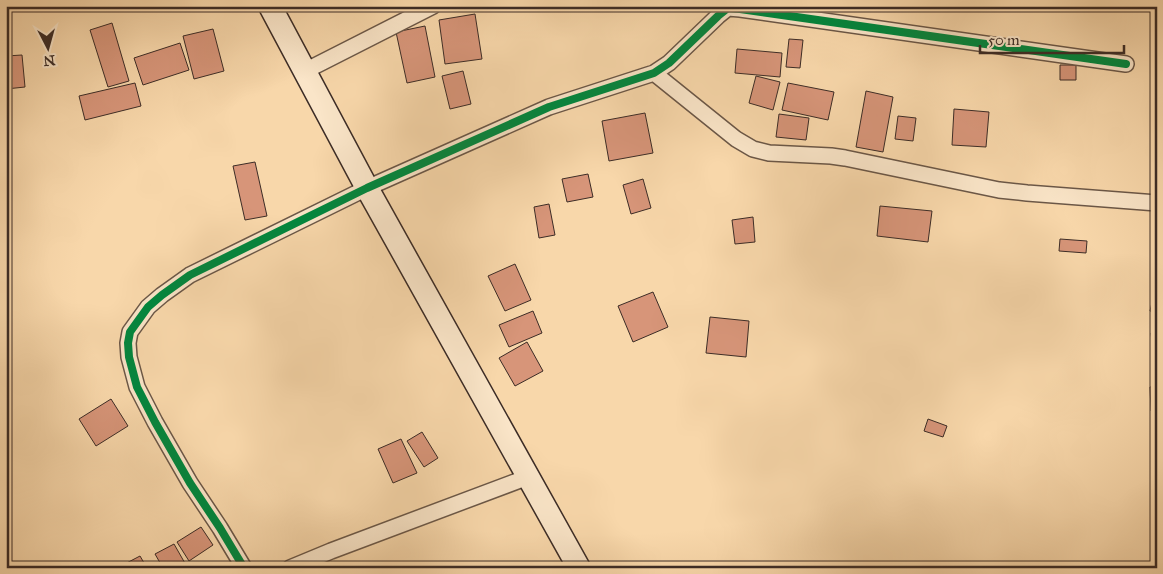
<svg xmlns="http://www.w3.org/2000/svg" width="1163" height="574" viewBox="0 0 1163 574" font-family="'IM FELL Great Primer',serif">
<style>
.building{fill:#d79579;stroke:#3c2c26}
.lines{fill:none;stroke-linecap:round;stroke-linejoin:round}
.street-casing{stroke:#6b5747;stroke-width:18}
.secondary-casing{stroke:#3c2c26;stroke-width:25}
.street{stroke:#fae5c8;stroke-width:15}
.secondary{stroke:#fae5c8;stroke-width:22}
.cycleway-casing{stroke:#fae5c8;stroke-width:11}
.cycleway{stroke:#00873e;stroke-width:8}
</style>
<rect width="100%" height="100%" fill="#f8d7aa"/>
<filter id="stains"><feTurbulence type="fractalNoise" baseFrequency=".004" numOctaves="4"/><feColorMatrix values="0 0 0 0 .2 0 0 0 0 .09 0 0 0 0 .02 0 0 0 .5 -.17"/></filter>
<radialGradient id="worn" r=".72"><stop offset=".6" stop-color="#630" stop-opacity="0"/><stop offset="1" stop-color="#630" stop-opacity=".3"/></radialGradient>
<!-- building -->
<path class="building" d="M475,14L482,59L445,64L439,20Z
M112,23L129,81L108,87L90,30Z
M425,26L435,77L407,83L396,32Z
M213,29L224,71L194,79L183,36Z
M789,39L803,40L800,68L786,67Z
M180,43L189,70L143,85L134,58Z
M737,49L782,53L780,77L735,73Z
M22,55L25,87L6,89V56Z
M1060,65H1076V80H1060Z
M463,71L471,104L450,109L442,76Z
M756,76L780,82L773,110L749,103Z
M135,83L141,106L85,120L79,96Z
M788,83L834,92L828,120L782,110Z
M866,91L893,97L883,152L856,147Z
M954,109L989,112L986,147L952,145Z
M645,113L653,153L609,161L602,121Z
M779,114L809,118L806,140L776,137Z
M898,116L916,118L913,141L895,139Z
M255,162L267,216L245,220L233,166Z
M588,174L593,197L567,202L562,179Z
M643,179L651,208L631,214L623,185Z
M549,204L555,235L539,238L534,207Z
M880,206L932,211L928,242L877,236Z
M753,217L755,242L735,244L732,220Z
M1060,239L1087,241L1086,253L1059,251Z
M515,264L531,300L505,311L488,276Z
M1155,289L1157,290V313L1150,311Z
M653,292L668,327L633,342L618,306Z
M533,311L542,333L509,347L499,325Z
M710,317L749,321L746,357L706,353Z
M1151,333H1157V367H1155Z
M527,342L543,371L515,386L499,358Z
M1157,386V411H1151L1150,387Z
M111,399L128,426L96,446L79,419Z
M928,419L947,426L943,437L924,431Z
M422,432L438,458L424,467L407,441Z
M401,439L417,473L393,483L378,449Z
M201,527L213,545L189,561L177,542Z
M174,544L186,565L182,568H163L155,554Z
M140,556L147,568H117Z"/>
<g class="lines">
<defs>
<path id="street" d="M305,71L433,6
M654,73L736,139L753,149L769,153L831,156L845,158L999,190L1027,193L1157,203
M244,568L220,528L190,483L155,422L137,387L129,357L128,343L130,332L148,307L162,295L190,275L367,188L549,107L654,73L669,63L718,16L728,8L740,9L1126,64
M290,568L331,551L528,477"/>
<path id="secondary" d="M270,6L367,188L579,568"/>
</defs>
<!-- street casing -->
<use href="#street" class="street-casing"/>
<!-- secondary casing -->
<use href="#secondary" class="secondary-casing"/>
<!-- street -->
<use href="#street" class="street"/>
<!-- secondary -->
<use href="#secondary" class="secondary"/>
<defs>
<path id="cycleway" d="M244,568L220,528L190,483L155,422L137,387L129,357L128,343L130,332L148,307L162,295L190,275L367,188L549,107L654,73L669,63L718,16L728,8L740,9L1126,64"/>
</defs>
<!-- cycleway casing -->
<use href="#cycleway" class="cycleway-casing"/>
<!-- cycleway -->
<use href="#cycleway" class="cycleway"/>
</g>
<!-- margin -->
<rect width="1163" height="574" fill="none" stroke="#f8d7aa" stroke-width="25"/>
<rect x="8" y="8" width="1148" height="559" fill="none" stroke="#3c2c26" stroke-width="2.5"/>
<rect x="12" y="12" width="1138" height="549" fill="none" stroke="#3c2c26"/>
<!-- north arrow -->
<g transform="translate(48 48) rotate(174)" stroke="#fae5c8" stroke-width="4" paint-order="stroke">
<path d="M0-4L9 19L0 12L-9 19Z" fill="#3c2c26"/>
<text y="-8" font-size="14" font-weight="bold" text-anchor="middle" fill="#3c2c26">N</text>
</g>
<!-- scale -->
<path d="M980 45v8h144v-8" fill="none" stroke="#3c2c26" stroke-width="2.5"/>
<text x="988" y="45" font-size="15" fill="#3c2c26" stroke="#fae5c8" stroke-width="4" paint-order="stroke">50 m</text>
<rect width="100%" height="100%" filter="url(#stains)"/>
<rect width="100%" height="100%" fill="url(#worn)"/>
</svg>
